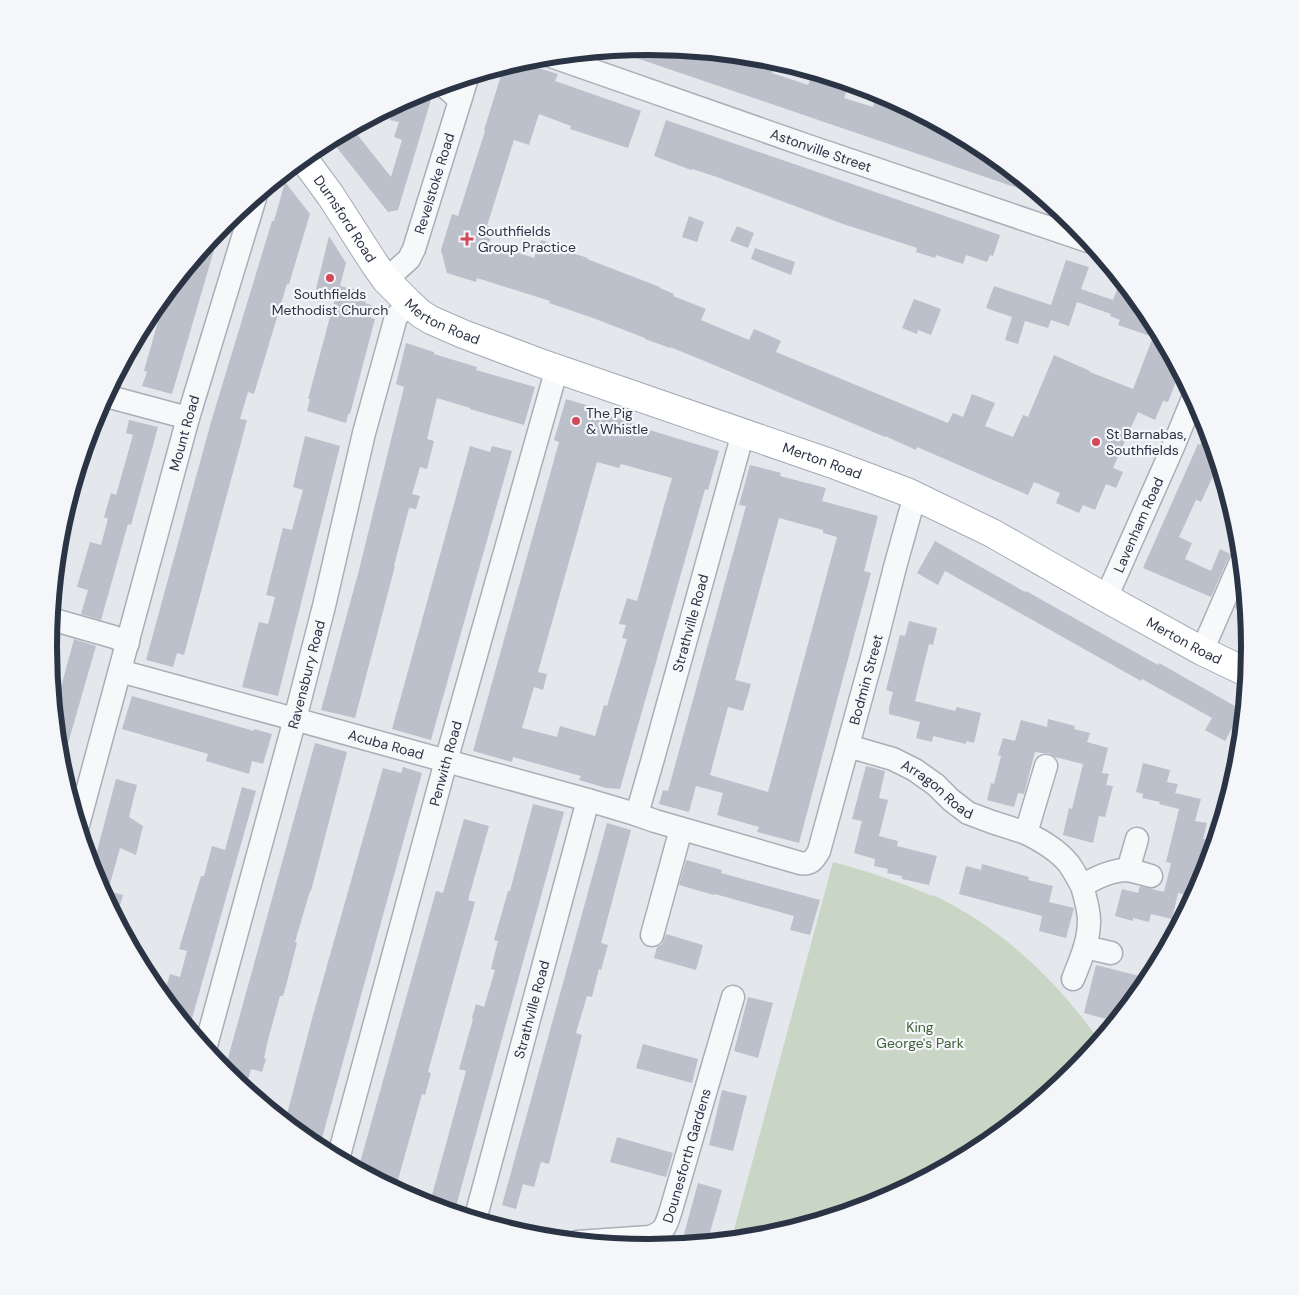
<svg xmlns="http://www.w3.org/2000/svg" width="1299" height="1295" viewBox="0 0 1299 1295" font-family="'DM Sans',sans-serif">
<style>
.green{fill:#c9d6c5}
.building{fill:#bbc0ca;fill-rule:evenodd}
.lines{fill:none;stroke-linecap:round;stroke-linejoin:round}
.minor-casing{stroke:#a9aeb7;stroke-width:25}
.major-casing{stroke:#a3abb8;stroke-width:30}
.minor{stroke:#f7f8fa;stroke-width:22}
.major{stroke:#fff;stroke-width:28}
.poi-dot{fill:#d1495b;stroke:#f4f6f9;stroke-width:2}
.labels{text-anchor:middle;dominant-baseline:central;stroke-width:4.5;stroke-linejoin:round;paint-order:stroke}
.street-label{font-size:14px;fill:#2b3445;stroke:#f4f6f9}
.poi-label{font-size:14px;fill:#2b3445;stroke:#f4f6f9;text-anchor:start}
.park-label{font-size:14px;fill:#3f6138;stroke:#f4f6f9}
.rim{fill:none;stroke:#2b3445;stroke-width:6}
</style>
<rect width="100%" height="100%" fill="#e4e7ec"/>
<!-- green -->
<path class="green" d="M833,862C867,871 900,882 932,896L933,895C1001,927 1058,981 1100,1042L1074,1073L983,1148L879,1203L767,1237L731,1241Z"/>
<!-- building -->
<path class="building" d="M650,46L760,57L775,63L772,73L808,85L812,75L848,88L844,98L873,107L876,97L912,110L909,119L970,140L984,148L1041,195L1040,196L997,181L613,50Z
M519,62L558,74L555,81L641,111L628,148L570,129L571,126L539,114L529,145L514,140L487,226L494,228L489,243L534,258L541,240L557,246L556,248L588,258L587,259L660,287V288L674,294L673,296L706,309L701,320L749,340L754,329L768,335L781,341L776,352L948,423L953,413L963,417L972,394L995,403L985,426L1013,437L1023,415L1028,417L1054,355L1090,371V372L1133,389L1153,337L1118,325L1120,320L1110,316L1111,314L1077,302L1069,326L1051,320L1048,328L1025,321L1018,344L1005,340L1012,317L986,308L994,286L1051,305L1066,260L1089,267L1081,289L1113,300L1121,279L1150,314L1180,371L1168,402L1163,401L1155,420L1138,412L1113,468L1123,472L1116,488L1106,484L1095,510L1083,505L1079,513L1056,503L1060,493L1034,482L1028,495L917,447L916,450L885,436V437L702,360L670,347V348L645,339V338L593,318L549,303L550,301L477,278L476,282L447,273L441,250L452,214L458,216L485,131L484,130L504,66Z
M430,89L433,93L398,210L388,212L334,144V137L352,128L391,177L402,140L394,137L399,122L390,120L395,105L420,92Z
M666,120L1000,235L993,256L990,255L987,262L966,255L963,264L936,255L935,258L916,252L917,248L902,243L843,224L714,176L692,169L691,170L654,156Z
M285,182L310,214L289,284H287L254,394L248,392L240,419L247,420L184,655L177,653L173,667L146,660L211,422L272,221H274Z
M689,216L704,222L697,242L682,237Z
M221,226L172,394L142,386L147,372L144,371L166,293Z
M737,226L754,233L748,248L730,241Z
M329,236L346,263L340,286L362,291L361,296L367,298L365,303L374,306L371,318L375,319L350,414H348L346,423L307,411L310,399H308L335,298L315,293Z
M755,248L795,262L791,275L751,259Z
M914,299L941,309L931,335L918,330L917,334L902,328Z
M406,343L434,352V354L477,367L476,370L535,387L524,425L470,409V408L437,398L427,439L434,441L427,469L420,467L412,494L420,496L416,509L409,508L394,566H395L355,718L321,710L359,570L404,387L396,384Z
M566,399L596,408L595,411L637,424L636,426L719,451L708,490L705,489L620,789L606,788L579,780L581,776L513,757L512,762L473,751L559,442L554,440ZM597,462L619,468L621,464L672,478L637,601L627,598L619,624L626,625L622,638L627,639L607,706L604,705L595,736L560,726L557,737L522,728L534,687L543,690L547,674L538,672Z
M129,420L158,427L131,525L128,524L101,620L81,614L88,590L77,587L90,542L101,545L108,519L104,517L111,493L116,495L133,435L126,433Z
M1208,426L1219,463L1201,502L1196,500L1179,537L1192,543L1185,559L1211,571L1220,549L1230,554L1211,597L1143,568L1198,444L1200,445Z
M305,436L340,446L278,696L242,687L259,622L268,624L275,597L266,595L283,528L292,530L299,504L303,490L293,487Z
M470,446L490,452L492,446L512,451L431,740L392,729Z
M750,465L781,473L780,476L826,488L822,501L878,516L864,571L871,573L799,843L757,832L759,827L717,815L723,793L696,786L689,812L659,804L663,790L668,791L746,506L739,505ZM779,518L823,530V533L837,537L768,792L710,775L728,707L743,711L751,684L735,680Z
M935,541L1025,592L1026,591L1158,665L1159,663L1242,710L1225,741L1205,730L1212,718L1142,679L1141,681L945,571L938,585L917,573Z
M1245,586L1246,598L1247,613L1235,608Z
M909,621L937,628L933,645L929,644L915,701L955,711L957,707L981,713L974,743L966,741V744L933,736L932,742L916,738L920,722L889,714V708L893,692L886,690L900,635L905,636Z
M74,639L96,646L61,768L52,685L61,687Z
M132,696L254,731V729L272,734L263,764L252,761L249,774L206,761L208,754L122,729Z
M1048,719L1075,726L1074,729L1090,733L1087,742L1108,748L1102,773L1109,774L1106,785L1113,786L1105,817L1099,816L1093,843L1063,835L1069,808L1072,809L1083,764L1055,757L1049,753H1042L1035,752L1024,794L1018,793L1014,807L987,800L991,783L994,784L1001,756L998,755L1003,738L1015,741L1021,720L1047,727Z
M315,743L347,752L311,891H310L295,942L297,943L287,982L283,996H280L268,1040L264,1058L266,1059L262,1072L251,1069L245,1090L225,1074V1069Z
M1143,763L1170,770L1167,782L1178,784L1175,793L1201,799L1195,821L1207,823L1203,839H1206L1194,886L1189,885L1187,895L1178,893L1172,919L1151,914L1149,922L1133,918V921L1115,916L1122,889L1138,893L1140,886L1164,892L1171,863L1166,862L1179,809L1159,804L1160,802L1142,798L1143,794L1136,792Z
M866,766L885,771L879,798L888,800L879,836L898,841L897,846L937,856L929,885L902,879V876L887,873L888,869L874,866L875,859L854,853L862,821L852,819Z
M403,767L422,773L319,1149L301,1136L303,1129L289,1125L285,1122L313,1015L383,768L401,773Z
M116,779L137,785L129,817L143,826L136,855L120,848L108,891L123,895L116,919L94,877L92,870Z
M242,787L256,791L189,1029L163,998L170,974L180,977L187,951L179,949L201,876H204L212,846L225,850Z
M533,804L564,812L454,1214L429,1206L466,1071L459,1069L473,1019L472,1018L476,1004L484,1007L495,970L491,969L498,941L494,940L508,891H510Z
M464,819L489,826L468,900L475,902L428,1072L431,1073L425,1095L422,1094L396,1187L381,1182L358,1170L436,891L443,893Z
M607,823L631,830L601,943L608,945L601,970L599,969L592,997L587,996L576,1033L582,1035L549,1164L541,1162L534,1187L523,1184L516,1209L502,1205Z
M686,860L722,870L721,873L820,900L810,935L790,930L794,916L715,894L714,895L679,885Z
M982,864L1029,877L1028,880L1053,886L1049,902L1074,908L1066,938L1039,931L1042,916L959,894L966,866L981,870Z
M666,934L703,945L696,970L654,958L657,947L662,944Z
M1096,965L1151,979L1117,1022L1084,1013Z
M748,997L773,1003L758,1058L734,1051Z
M643,1044L698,1059L692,1083L636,1068Z
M722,1090L747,1096L733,1151L709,1145Z
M617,1137L673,1153L666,1177L610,1162Z
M698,1183L722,1190L707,1243L702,1244L683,1238Z"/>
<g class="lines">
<defs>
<g id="minor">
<path id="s1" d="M551,56L808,146L1091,242"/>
<path d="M443,85L460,100"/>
<path id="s2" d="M386,280L409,259L414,249L467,78"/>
<path d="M106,396L188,418"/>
<path id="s3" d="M1106,598L1173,447L1194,396"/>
<path d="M51,619L114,637L128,643"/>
<path d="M1202,651L1242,559"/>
<path id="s4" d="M120,671L588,800L635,814L655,821L800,863C810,865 814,860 819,851L873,654L895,567L915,495"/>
<path id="s5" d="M848,746L893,759L915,770L936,785L951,800L968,813L992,822L1026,833"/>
<path d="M1046,766L1026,833C1042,841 1058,850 1069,864C1074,871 1078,879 1082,886C1095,878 1111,870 1127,870C1135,871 1144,874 1151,876"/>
<path id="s6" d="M635,814L639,807L652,762L743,433"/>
<path id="s7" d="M78,825L188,418L255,198"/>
<path d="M1128,870L1137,839"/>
<path d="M652,935L681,829"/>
<path d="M1085,947L1111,953"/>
<path d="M1073,979C1080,961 1089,942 1089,921C1089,909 1085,897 1082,886"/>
<path id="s8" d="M205,1049L295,719L324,606L364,433L396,317L409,303"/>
<path id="s9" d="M338,1159L446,761L557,368"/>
<path id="s10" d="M475,1220L588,800"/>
<path id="s11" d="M577,1242L650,1237C666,1231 666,1225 671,1210L733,997"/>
</g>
<g id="major">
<path id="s12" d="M303,158L331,196L374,263L386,280L408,302L421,314L431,320L463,334L543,364L830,463L907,492L992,533L1106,598L1202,651L1248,673"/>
</g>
</defs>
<!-- minor casing -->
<use href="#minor" class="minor-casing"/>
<!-- major casing -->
<use href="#major" class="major-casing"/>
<!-- minor -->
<use href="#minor" class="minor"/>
<!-- major -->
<use href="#major" class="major"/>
</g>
<!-- markers -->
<g class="poi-dot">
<path d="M464.5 231.5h5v5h5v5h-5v5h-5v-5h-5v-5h5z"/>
<circle cx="330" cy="278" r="5"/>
<circle cx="576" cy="421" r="5"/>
<circle cx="1096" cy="442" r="5"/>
</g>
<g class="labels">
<!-- street labels -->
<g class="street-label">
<text stroke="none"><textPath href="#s1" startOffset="286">Astonville Street</textPath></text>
<text stroke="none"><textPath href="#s2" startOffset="111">Revelstoke Road</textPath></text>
<text stroke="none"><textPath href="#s12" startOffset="74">Durnsford Road</textPath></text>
<text stroke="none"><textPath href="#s12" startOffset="219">Merton Road</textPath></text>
<text stroke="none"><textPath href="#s7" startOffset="406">Mount Road</textPath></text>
<text stroke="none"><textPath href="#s12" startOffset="624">Merton Road</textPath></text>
<text stroke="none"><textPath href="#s3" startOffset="80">Lavenham Road</textPath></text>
<text stroke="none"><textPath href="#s6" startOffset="199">Strathville Road</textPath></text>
<text stroke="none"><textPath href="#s12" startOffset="1029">Merton Road</textPath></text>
<text stroke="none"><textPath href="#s8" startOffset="388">Ravensbury Road</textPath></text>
<text stroke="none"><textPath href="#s4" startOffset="909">Bodmin Street</textPath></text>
<text stroke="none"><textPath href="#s4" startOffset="276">Acuba Road</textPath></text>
<text stroke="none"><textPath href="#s9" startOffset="410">Penwith Road</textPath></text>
<text stroke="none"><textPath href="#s5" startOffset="101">Arragon Road</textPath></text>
<text stroke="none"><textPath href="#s10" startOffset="218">Strathville Road</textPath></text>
<text stroke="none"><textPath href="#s11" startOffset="166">Dounesforth Gardens</textPath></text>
</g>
<!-- poi labels -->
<g class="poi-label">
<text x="478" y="231">Southfields<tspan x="478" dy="16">Group Practice</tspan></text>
<text x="330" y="294" text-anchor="middle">Southfields<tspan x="330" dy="16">Methodist Church</tspan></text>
<text x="586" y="413">The Pig<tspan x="586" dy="16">&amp; Whistle</tspan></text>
<text x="1106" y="434">St Barnabas,<tspan x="1106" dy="16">Southfields</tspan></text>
</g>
<!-- park labels -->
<g class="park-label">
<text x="920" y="1027">King<tspan x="920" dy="16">George's Park</tspan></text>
</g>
</g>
<!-- crop -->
<path d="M0 0H1299V1295H0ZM57 647a592 592 0 1 1 1184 0a592 592 0 1 1-1184 0Z" fill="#f4f6f9" fill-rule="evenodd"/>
<path class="rim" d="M57 647a592 592 0 1 1 1184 0a592 592 0 1 1-1184 0Z"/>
</svg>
